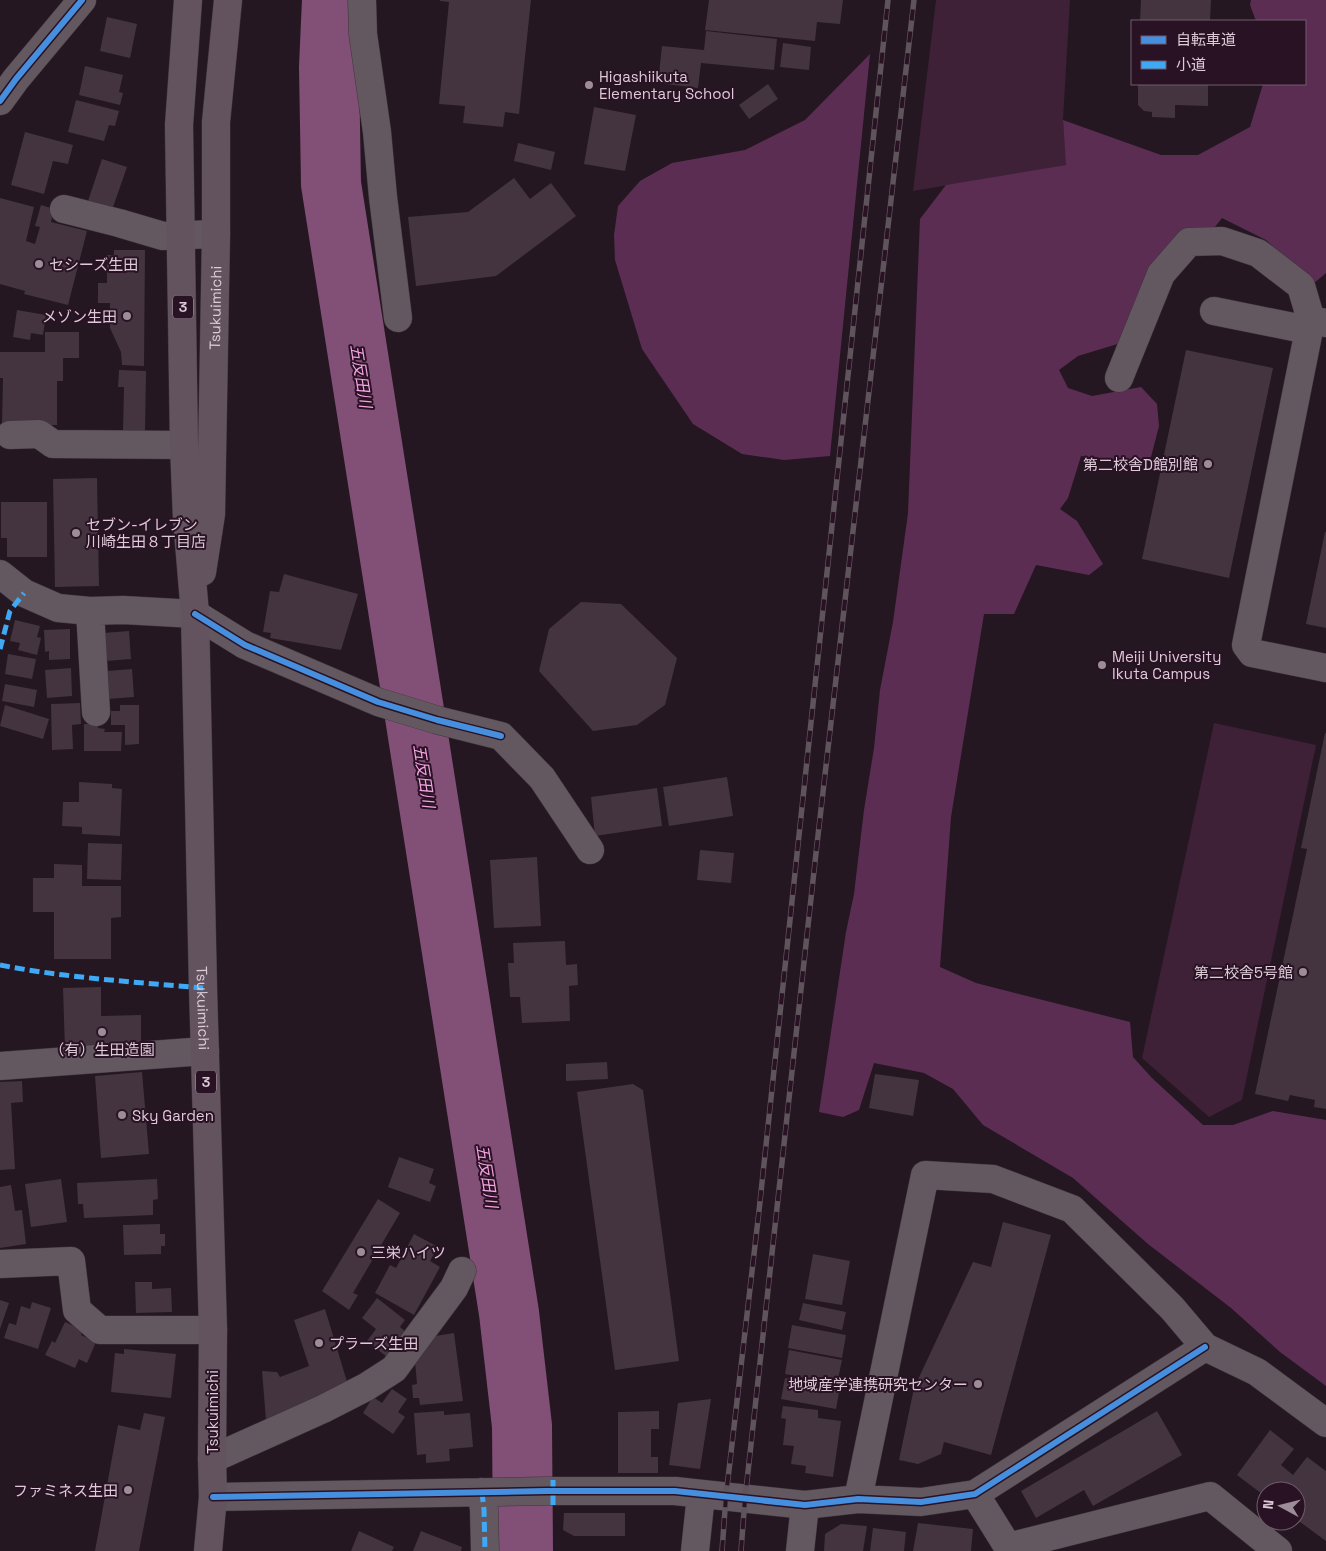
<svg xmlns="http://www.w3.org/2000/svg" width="1326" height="1551" viewBox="0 0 1326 1551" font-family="'Space Grotesk','Noto Sans JP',sans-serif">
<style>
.green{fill:#3e2037}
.forest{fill:#5c2d53}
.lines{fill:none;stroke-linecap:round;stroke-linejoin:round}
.river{stroke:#824f77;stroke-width:60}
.building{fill:#433440}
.minor-casing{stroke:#3f343b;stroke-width:29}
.major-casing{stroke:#3f343b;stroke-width:29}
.minor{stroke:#635860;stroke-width:28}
.major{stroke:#63535f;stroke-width:28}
.rail-casing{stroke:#5f535c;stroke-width:5.5}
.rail{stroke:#291224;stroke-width:4;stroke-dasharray:11;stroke-linecap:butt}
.quiet{stroke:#3fa9f5;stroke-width:5;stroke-dasharray:10 5;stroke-linecap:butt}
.cycleway-casing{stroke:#291224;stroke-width:9}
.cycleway{stroke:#468fdf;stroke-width:6}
.poi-dot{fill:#9c8d98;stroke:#291224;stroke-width:2}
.labels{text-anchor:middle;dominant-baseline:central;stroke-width:4;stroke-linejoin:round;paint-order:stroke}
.shield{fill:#291224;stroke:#a794a2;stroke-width:1}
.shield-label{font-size:14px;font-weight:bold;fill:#ddccd8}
.poi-label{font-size:15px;fill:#ddccd8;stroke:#291224;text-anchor:start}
.street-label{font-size:15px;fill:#ddccd8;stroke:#291224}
.water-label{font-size:16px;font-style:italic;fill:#f5a3e2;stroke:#291224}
</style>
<rect width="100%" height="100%" fill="#241721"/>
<!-- green -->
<path class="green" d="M936,0H1070L1063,120L1067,165L913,191Z
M1214,723L1316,745L1242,1100L1209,1117L1142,1058Z"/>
<!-- forest -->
<path class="forest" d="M1251,0H1326V273L1313,284L1266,240L1222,218L1124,342L1078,356L1059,370L1068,388L1092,396L1141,387L1157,404L1159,426L1151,457L1123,462L1081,456L1068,498L1060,509L1077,521L1103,564L1089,575L1036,565L1014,614H984L951,817L940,967L976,983L1130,1022L1133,1057L1152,1078L1203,1125H1233L1273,1111L1326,1120V1386L1280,1352L1231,1308L1148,1244L1073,1178L983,1125L953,1089L924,1073L874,1063L859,1110L843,1117L819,1112L846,932L854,894L864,810L874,748L880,690L893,622L908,513L920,219L946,185L1066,165L1063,120L1161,155H1198L1250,127L1263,84H1305V21H1256L1250,5Z
M870,54L830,456L784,460L742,454L693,424L642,349L615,260L614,235L618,206L640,181L672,163L745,150L805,120Z"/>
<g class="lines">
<!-- river -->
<path class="river" d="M332,0L329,67L331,184L509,1313L522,1426L523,1551"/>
</g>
<!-- building -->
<path class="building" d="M440,0H531L519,114L505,112L503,127L463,123L465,106L439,104L449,2L440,1Z
M709,0H843L840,24L817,22L815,41L705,30Z
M1141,0H1211L1210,21H1140Z
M107,17L137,24L130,58L100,51Z
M706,31L777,39L774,70L701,63L698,88L658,83L662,46L704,50Z
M783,43L811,47L809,70L780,67Z
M85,66L123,75L119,92L123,93L120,105L79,95Z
M768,84L778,99L749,119L739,105Z
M1138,84H1208V106L1175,105V118L1152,117V112L1144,111L1138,105Z
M76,100L119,111L115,126L109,125L104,141L68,132Z
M594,107L636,115L625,171L584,164Z
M25,132L73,145L68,164L53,161L44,194L11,185Z
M518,143L555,152L551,170L514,161Z
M102,159L127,167L112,210L88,201Z
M514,178L530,199L551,183L576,216L496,276L416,286L408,217L468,212Z
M0,198L34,207L26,241L35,244L40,227L35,226L41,205L54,209L51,222L87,231L68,305L24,294L25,291L0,284Z
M114,250H145L144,366L122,365L121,352L110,328V303H98V283H107V255H114Z
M17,310L46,315L43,335L31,333L30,340L13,337Z
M45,332H79V358H63V381H57V425H2L3,378H0V352H45Z
M1186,350L1273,368L1229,578L1142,559Z
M119,370L146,371L145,432L123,431L124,387H118Z
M97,478L99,586L55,587L53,479Z
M1,502H47V557H7V538H1Z
M1325,532H1326V628L1306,624Z
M284,574L358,594L341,650L270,638L271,633L263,632L270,591L279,592Z
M581,602L621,604L677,658L665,705L637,725L593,731L539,671L549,629Z
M15,620L40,626L37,637L41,638L37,655L18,650L20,643L10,641Z
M70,629V659L49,660V651L45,652L44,630Z
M129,631L131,659L106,661L103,633Z
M8,654L36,659L32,679L5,674Z
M71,668L72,696L47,698L45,670Z
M132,669L134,697L108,699L107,671Z
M5,684L37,690L34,707L2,701Z
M80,703L81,724L72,725L73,749L52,750L51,704Z
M5,705L49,719L43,739L0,726Z
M120,705H139V744L125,745V725H111V711H120Z
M84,724H98V728L105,729L104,732H122L121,751H84Z
M1325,733H1326V1109L1314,1107L1315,1100L1290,1095L1288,1101L1255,1094L1307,849L1301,848Z
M727,777L733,816L669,826L663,787Z
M79,782L112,784V788L122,789L120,836L82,834V827L62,826L63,802H79Z
M657,788L662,826L595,836L591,797Z
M88,843L122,844L121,880L87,879Z
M700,850L734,853L731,883L697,880Z
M537,857L541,926L494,928L490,860Z
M54,864L82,865V886H121V917L111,918V959H54V912H33V878H54Z
M565,941L566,965L577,964L578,985L569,986L570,1021L522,1023L520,997H510L508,963H514L513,943Z
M101,987V1016L141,1015V1048L65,1050L63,988Z
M607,1062L608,1079L566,1081V1064Z
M142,1072L149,1154L101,1158L95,1076Z
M875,1074L919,1080L913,1116L869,1108Z
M22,1081L23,1102L11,1103L15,1169L0,1170V1082Z
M633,1084L643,1090L679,1361L615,1370L577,1092Z
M399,1157L434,1169L429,1183L436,1186L430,1202L388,1187Z
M61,1179L67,1222L31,1227L25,1184Z
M157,1179L158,1199L153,1200V1215L84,1218L83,1204H78L77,1183Z
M11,1185L15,1211L22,1210L26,1244L0,1248V1187Z
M378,1199L400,1213L353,1293L358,1295L349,1310L322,1291Z
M1003,1222L1051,1235L991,1455L944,1442L941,1454L918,1464L899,1460L914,1388L973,1262L991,1267Z
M160,1224V1234H165V1246H161V1254L124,1255L123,1225Z
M414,1234L438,1247L430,1261L440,1267L414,1315L375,1293L390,1265L396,1268Z
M813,1254L850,1261L842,1305L805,1299Z
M135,1282H152V1289L171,1288L172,1312L136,1313Z
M377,1298L405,1320L400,1327L406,1332L387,1357L367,1341L376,1329L362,1318Z
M0,1300L9,1303L0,1329Z
M32,1302L51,1308L38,1349L4,1338L9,1323L16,1325L21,1306L30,1309Z
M803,1303L846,1312L842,1330L799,1320Z
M325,1309L348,1385L266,1420L262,1371L277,1372L280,1377L309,1366L294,1320Z
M65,1322L83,1330L81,1335L96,1342L87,1363L79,1359L75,1368L45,1355L52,1341L55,1343Z
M792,1325L846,1335L842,1358L788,1348Z
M454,1333L463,1401L420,1405L419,1398H413L412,1385L417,1384L415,1361L435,1336Z
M124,1349L176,1354L171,1398L111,1392L115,1353L124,1354Z
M789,1350L842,1360L837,1384L785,1374Z
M785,1378L840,1387L836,1409L781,1399Z
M392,1389L407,1399L398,1412L405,1417L393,1434L363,1413L373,1397L382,1403Z
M711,1399L700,1469L669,1465L678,1403Z
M783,1406L818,1410V1418L841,1421L833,1477L805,1473L806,1466L791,1464L794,1446L783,1445L786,1419L781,1418Z
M444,1411V1415L470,1413L473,1447L449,1449L450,1461L426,1463V1454L417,1455L414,1413Z
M659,1411V1429H651V1457H658V1473H618V1412Z
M1157,1411L1182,1455L1093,1506L1084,1490L1036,1518L1021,1491Z
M144,1413L165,1417L139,1551H95L118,1425L140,1430Z
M1270,1430L1294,1449L1281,1465L1293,1475L1307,1457L1326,1471V1541L1296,1519V1491H1266V1497L1237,1475Z
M564,1513H625V1536H574L563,1530Z
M918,1523L973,1529L971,1551H913Z
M841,1524L867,1526L863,1551H824L825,1534Z
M873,1528L906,1532L904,1551H870Z
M359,1531L394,1547L392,1551H351Z
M421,1531L462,1547L461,1551H413Z"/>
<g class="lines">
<defs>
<path id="minor" d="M362,0L363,34L377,132L383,197L398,318
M0,101L16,79L82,0
M64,209L119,223L163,236L216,234
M1214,311L1308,330
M1326,323L1311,320L1246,645L1252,653L1326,668
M1119,378L1161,274L1189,242L1222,241L1258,253L1301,286L1311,320
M10,435L39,434L53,444L184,445
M0,574L24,593L58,608L90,611L123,610L195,614L245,645L378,702L437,720L501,736L542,778L590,850
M90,611L96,712
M0,1066L205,1051
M0,1264L71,1261L77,1310L100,1330H213
M212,1459L323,1409L366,1387L394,1369L454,1288L462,1271
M482,1492L484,1510L485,1551
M975,1494L1008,1547L1210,1496L1278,1551
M213,1497L546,1491H675L805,1505L858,1499L921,1502L975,1494L1205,1347
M858,1499L925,1175L993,1179L1072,1209L1172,1308L1205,1347L1257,1372L1326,1423
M695,1551L701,1495
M800,1551L805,1505"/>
<g id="major">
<path id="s1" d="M188,0L179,125L184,445L187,519L195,614L203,988L213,1330L212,1459L213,1497L208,1551"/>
<path id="s2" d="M202,572L211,514L216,234V122L228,0"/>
</g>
</defs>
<!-- minor casing -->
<use href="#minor" class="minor-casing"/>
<!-- major casing -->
<use href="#major" class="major-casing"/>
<!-- minor -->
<use href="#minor" class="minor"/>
<!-- major -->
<use href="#major" class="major"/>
<defs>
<path id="rail" d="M722,1551L726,1496L759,1211L888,0
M741,1551L745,1499L816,853L914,0"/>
</defs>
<!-- rail casing -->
<use href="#rail" class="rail-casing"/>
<!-- rail -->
<use href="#rail" class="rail"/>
<!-- quiet -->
<path class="quiet" d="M0,649L10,611L24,593
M0,965C67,978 135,982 203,988
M482,1492L484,1510L485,1551
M553,1505V1480"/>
<defs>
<path id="cycleway" d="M0,101L16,79L82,0
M195,614L245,645L378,702L437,720L501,736
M213,1497L546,1491H675L805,1505L858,1499L921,1502L975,1494L1205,1347"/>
</defs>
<!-- cycleway casing -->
<use href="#cycleway" class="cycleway-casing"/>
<!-- cycleway -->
<use href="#cycleway" class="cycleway"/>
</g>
<!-- markers -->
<g class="poi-dot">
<circle cx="589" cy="85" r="5"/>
<circle cx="39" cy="264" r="5"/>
<circle cx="127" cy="316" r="5"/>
<circle cx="1208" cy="464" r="5"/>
<circle cx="76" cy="533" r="5"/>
<circle cx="1102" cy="665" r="5"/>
<circle cx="1303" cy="972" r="5"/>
<circle cx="102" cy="1032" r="5"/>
<circle cx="122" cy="1115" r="5"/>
<circle cx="361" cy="1252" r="5"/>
<circle cx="319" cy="1343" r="5"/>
<circle cx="978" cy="1384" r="5"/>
<circle cx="128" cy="1490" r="5"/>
</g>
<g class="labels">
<!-- shield labels -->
<g class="shield">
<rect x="173" y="295.5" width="20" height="23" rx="4"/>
<rect x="196" y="1070.5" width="20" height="23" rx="4"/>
</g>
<g class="shield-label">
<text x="183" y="307">3</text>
<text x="206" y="1082">3</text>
</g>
<!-- poi labels -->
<g class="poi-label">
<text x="599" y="76">Higashiikuta<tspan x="599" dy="17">Elementary School</tspan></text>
<text x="49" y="264">セシーズ生田</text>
<text x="117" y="316" text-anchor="end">メゾン生田</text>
<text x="1198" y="464" text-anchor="end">第二校舎D館別館</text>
<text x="86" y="524">セブン-イレブン<tspan x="86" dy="17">川崎生田８丁目店</tspan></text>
<text x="1112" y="656">Meiji University<tspan x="1112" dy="17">Ikuta Campus</tspan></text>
<text x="1293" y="972" text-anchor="end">第二校舎5号館</text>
<text x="102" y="1049" text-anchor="middle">（有）生田造園</text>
<text x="132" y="1115">Sky Garden</text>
<text x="371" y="1252">三栄ハイツ</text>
<text x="329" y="1343">プラーズ生田</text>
<text x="968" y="1384" text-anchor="end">地域産学連携研究センター</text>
<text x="118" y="1490" text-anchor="end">ファミネス生田</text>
</g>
<!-- street labels -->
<g class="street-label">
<text stroke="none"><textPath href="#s2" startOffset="265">Tsukuimichi</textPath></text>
<text stroke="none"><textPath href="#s1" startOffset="1009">Tsukuimichi</textPath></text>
<text transform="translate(212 1412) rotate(-90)">Tsukuimichi</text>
</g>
<!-- water labels -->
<g class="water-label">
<text transform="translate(361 376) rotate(81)">五反田川</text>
<text transform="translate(424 776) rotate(81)">五反田川</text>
<text transform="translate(487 1176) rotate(81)">五反田川</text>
</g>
</g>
<!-- legend -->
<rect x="1131" y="20" width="175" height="65" fill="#291224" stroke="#715c6c"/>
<rect x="1141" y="36" width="25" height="8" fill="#468fdf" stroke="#715c6c"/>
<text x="1176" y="45" font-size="15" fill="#ddccd8">自転車道</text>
<rect x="1141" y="61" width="25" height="8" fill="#3fa9f5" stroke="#715c6c"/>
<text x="1176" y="70" font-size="15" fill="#ddccd8">小道</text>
<!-- north arrow -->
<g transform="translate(1281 1506) rotate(277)"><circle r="24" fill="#291224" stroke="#715c6c"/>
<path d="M0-4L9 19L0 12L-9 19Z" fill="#9c8d98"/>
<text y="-8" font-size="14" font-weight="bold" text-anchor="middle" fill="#ddccd8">N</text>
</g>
</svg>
